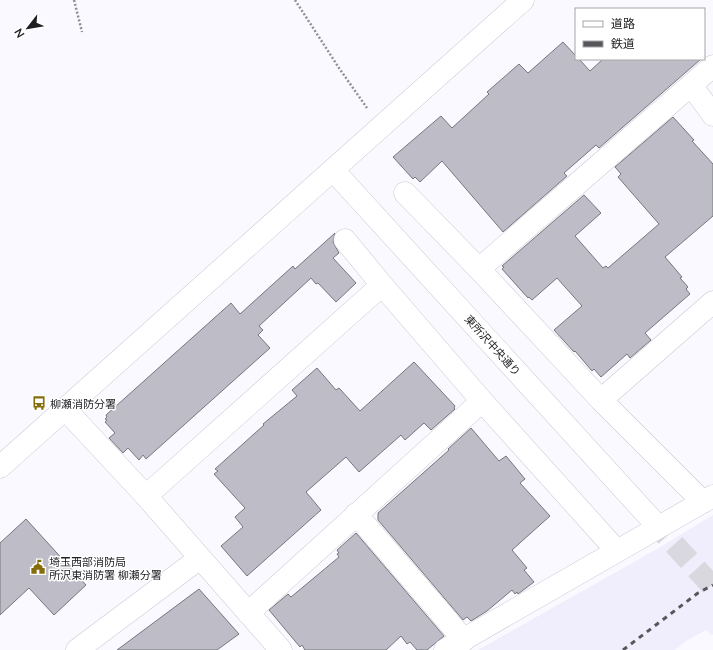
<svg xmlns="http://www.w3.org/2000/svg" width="713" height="650" viewBox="0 0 713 650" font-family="Lato,'Noto Sans JP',sans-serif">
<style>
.built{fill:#f0eefc}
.building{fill:#bebdc7;stroke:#77767f}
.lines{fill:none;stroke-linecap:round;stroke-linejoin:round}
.minor-tunnel{stroke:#d8d8de;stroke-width:22;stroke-dasharray:22 11;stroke-linecap:butt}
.minor-casing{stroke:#cac9d3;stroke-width:23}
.path{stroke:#909095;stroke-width:2.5;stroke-dasharray:2 2;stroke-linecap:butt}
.minor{stroke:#fff;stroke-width:22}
.rail{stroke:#57565a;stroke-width:3;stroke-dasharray:5 5;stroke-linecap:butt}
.labels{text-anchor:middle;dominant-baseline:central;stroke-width:3;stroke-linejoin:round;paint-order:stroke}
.street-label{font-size:11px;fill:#1e1d21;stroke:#fff}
.poi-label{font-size:11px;fill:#1e1d21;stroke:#fff;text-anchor:start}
</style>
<rect width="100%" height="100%" fill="#f9f9ff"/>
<!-- built -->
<path class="built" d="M713,515V634L712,635L706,630L686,641L675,650H478L657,549Z"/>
<!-- building -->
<path class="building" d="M563,42L576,56V59H579L590,71L603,59H701L599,148L596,145L564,173L567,176L503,232L442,161L420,182L415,177L413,179L393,157L441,116L452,128L489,94L487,92L519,64L528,73Z
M673,117L694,140L692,141L713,164V216L665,257L682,277L680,278L688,287L686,289L690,294L645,333L651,340L630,358L627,354L601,377L594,369L592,371L575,351L574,352L554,330L582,306L557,278L532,300L529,297L528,298L502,269L504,267L502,266L584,195L601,213L575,236L603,268L606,266L608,268L659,224L618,177L621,174L615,167Z
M335,233L333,242L339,253L333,258L356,283L336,302L318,283L316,284L311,278L259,326L263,330L258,335L270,348L146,459L143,455L139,460L128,448L123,453L109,438L115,433L105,422L107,420L105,419L107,417L106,415L231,303L240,314L293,266L295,269Z
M414,362L455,406L454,408L455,409L431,430L424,423L405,440L401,435L359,472L346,457L306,492L321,510L247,576L221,546L243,527L235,517L245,508L214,474L218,471L215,469L264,425L263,424L297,396L292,390L317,368L336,390L339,388L360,411Z
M471,428L499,461L506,456L525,479L520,483L550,516L512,550L527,568L524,570L534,582L518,594L517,592L515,594L512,590L487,611L471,621L467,617L463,620L378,520V513L449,450L448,449Z
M26,519L86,585L54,615L29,588L0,615V543Z
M356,533L444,636L427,650H417L410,642L407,644L401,636L386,650H305L302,645L300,647L269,610L288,594L291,597L339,557L337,554L339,553L337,550Z
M199,589L239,634L217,650H117Z"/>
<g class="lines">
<!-- minor-tunnel -->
<path class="minor-tunnel" d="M652,520L713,587"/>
<defs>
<path id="minor" d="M691,85L713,115
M333,170L652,520
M405,193L479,269L601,400L703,502
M345,240L382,285
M479,269L713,66
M601,400L713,302
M65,409L146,496L281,650
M0,467L523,0
M146,496L382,285L482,401L617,551
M356,514L464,640
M248,613L482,401
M77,650L200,558
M445,650L713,496"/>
</defs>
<!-- minor casing -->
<use href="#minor" class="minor-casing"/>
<!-- path -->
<path class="path" d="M74,0L82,32
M295,0L339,68L367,108"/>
<!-- minor -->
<use href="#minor" class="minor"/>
<!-- rail -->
<path class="rail" d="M623,650L698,593L713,585"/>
</g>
<!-- icons -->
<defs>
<symbol id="bus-bare" viewBox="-9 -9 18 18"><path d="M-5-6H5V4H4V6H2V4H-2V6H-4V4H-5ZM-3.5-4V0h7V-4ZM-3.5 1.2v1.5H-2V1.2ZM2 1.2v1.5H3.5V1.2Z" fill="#866d0b" stroke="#fff" stroke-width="2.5" paint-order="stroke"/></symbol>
<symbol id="civic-bare" viewBox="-9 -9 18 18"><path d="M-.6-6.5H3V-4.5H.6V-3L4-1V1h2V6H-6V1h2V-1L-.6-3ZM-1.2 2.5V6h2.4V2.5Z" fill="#866d0b" stroke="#fff" stroke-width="2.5" paint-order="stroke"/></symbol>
</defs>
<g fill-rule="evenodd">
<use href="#bus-bare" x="29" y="393" width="20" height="20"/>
<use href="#civic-bare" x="28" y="557" width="20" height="20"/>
</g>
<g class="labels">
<!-- street labels -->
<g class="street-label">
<text transform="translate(493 345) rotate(48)">東所沢中央通り</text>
</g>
<!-- poi labels -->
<g class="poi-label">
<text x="50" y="403">柳瀬消防分署</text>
<text x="49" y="561">埼玉西部消防局<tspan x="49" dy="13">所沢東消防署 柳瀬分署</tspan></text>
</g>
</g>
<!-- legend -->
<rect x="575" y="8" width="130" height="52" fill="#ffffff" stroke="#a5a5a6"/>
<rect x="583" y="21" width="20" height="6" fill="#ffffff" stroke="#a5a5a6"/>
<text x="611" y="28" font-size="12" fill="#1e1d21">道路</text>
<rect x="583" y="41" width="20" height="6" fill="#57565a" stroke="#a5a5a6"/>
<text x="611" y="48" font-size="12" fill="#1e1d21">鉄道</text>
<!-- north arrow -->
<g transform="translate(28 28) rotate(239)" stroke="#ffffff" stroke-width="3" paint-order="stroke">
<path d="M0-3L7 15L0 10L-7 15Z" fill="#1e1d21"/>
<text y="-6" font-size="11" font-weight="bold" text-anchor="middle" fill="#1e1d21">N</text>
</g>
</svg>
